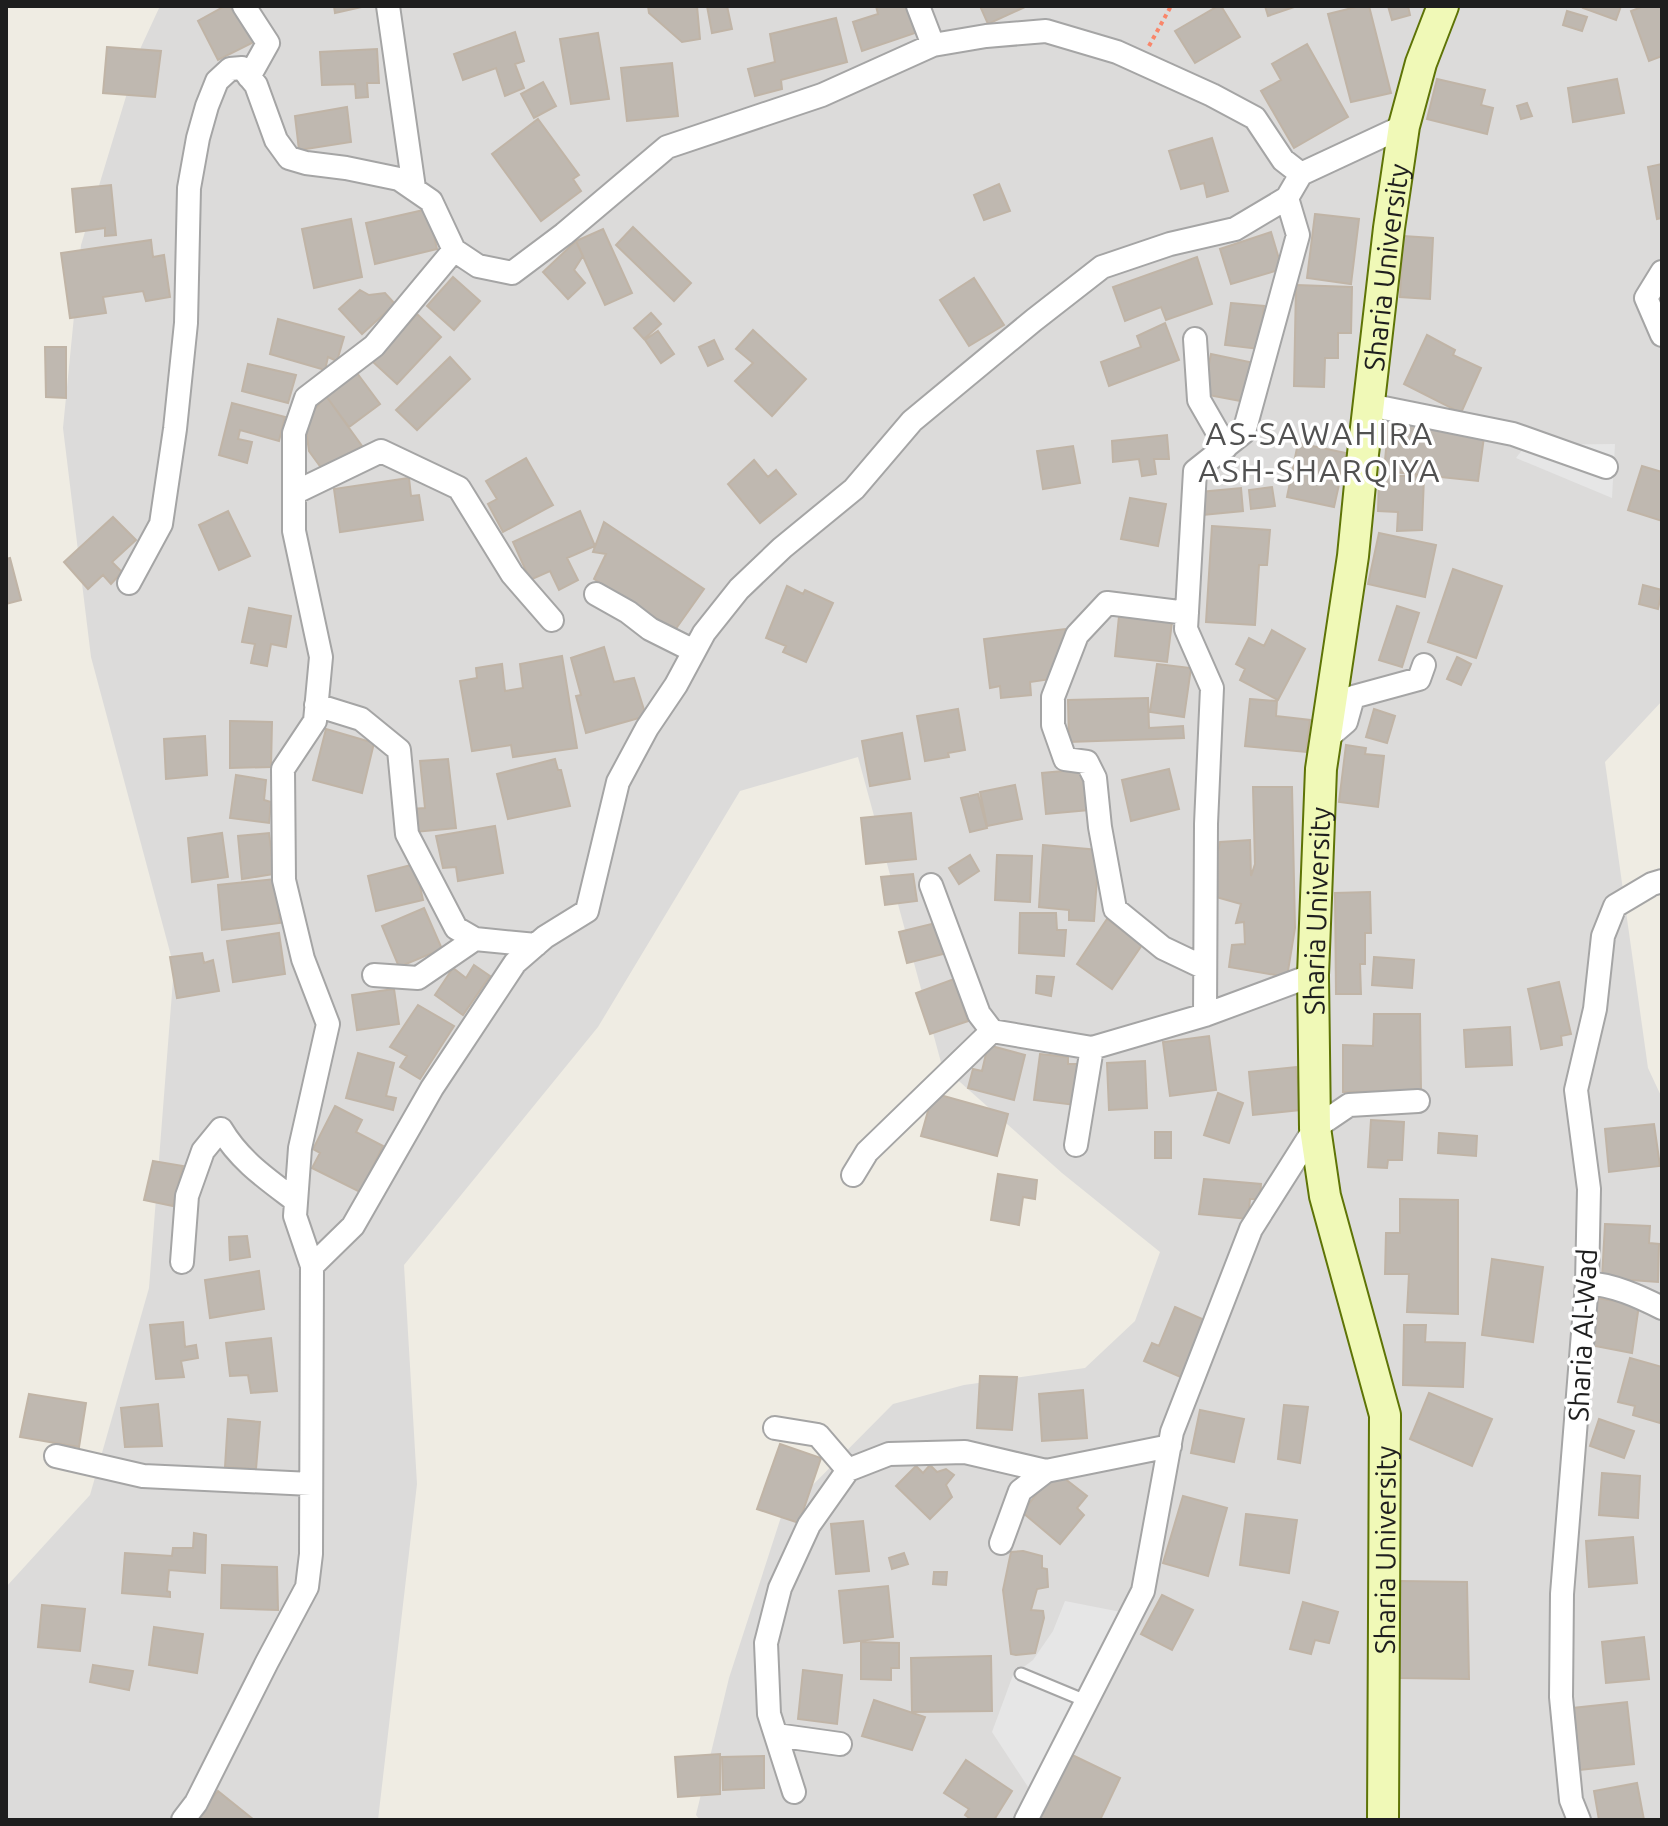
<svg xmlns="http://www.w3.org/2000/svg" width="1668" height="1826" viewBox="0 0 1668 1826" font-family="Ubuntu,sans-serif">
<style>
.residential{fill:#dcdbda}
.parking{fill:#e6e6e6}
.building{fill:#bfb8b0;stroke:#c0b4a6;stroke-width:2}
.lines{fill:none;stroke-linecap:round;stroke-linejoin:round}
.service-casing{stroke:#a5a5a5;stroke-width:15}
.minor-casing{stroke:#a5a5a5;stroke-width:26}
.secondary-casing{stroke:#5e7406;stroke-width:34}
.path{stroke:#f9866a;stroke-width:4;stroke-dasharray:4 4;stroke-linecap:butt}
.service{stroke:#fff;stroke-width:11}
.minor{stroke:#fff;stroke-width:22}
.secondary{stroke:#f0f9b7;stroke-width:30}
.labels{text-anchor:middle;dominant-baseline:central;stroke-width:7;stroke-linejoin:round;paint-order:stroke}
.street-label{font-size:28px;fill:#1e1e1e;stroke:#fff}
.quarter-label{font-size:32px;letter-spacing:2px;fill:#515151;stroke:#fff}
</style>
<rect width="100%" height="100%" fill="#efece3"/>
<!-- residential -->
<path class="residential" d="M160,6H1662V701L1605,762L1648,1068L1662,1098V1820H700L696,1815L729,1678L781,1517L893,1404L964,1385L1085,1368L1135,1321L1160,1252L1062,1173L942,1066L858,757L740,791L598,1027L404,1265L417,1484L378,1820H6V1587L90,1495L149,1288L174,967L91,657L63,428L81,245L141,47Z"/>
<!-- parking -->
<path class="parking" d="M1615,444L1612,498L1516,458L1526,445Z
M1065,1601L1121,1612L1032,1793L992,1732L1013,1675L1033,1660L1053,1631Z"/>
<!-- building -->
<path class="building" d="M225,6H238L256,41L218,60L198,21Z
M334,6H366L335,13Z
M648,6H697L700,39L682,42L649,13Z
M707,6H727L732,29L712,33Z
M876,6H912L921,31L862,51L853,22L878,14Z
M980,6H1027L988,24Z
M1218,6H1221L1240,37L1195,63L1175,31Z
M1265,6H1297L1268,16Z
M1360,6H1369L1391,93L1351,102L1328,14Z
M1388,6H1408L1410,15L1392,20Z
M1584,6H1621L1616,20L1583,8Z
M1644,6H1662V56L1649,61L1631,11Z
M1567,11L1587,17L1582,31L1563,25Z
M836,18L847,62L781,80L782,89L755,96L748,69L775,62L770,34Z
M515,32L524,61L515,64L524,88L505,96L496,68L463,80L454,54Z
M598,33L609,99L571,104L560,39Z
M1307,44L1348,117L1294,148L1261,91L1281,80L1272,64Z
M107,47L161,51L155,97L103,93Z
M377,49L379,83H367L368,97L356,98L355,84L322,85L320,52Z
M672,63L678,116L627,121L621,68Z
M1437,79L1485,90L1481,105L1493,108L1487,134L1427,119Z
M1617,79L1624,113L1573,122L1568,88Z
M543,82L556,106L534,118L521,94Z
M1527,103L1532,116L1521,119L1517,106Z
M347,107L351,142L299,150L295,116Z
M538,119L579,175L573,179L581,191L541,221L492,154Z
M1212,138L1228,191L1207,197L1204,183L1181,189L1169,151Z
M1662,164V218L1657,219L1648,167Z
M999,184L1010,211L984,220L974,195Z
M111,185L116,235L105,236V228L76,232L72,189Z
M428,209L437,249L375,264L366,223Z
M1315,214L1359,219L1351,284L1307,278Z
M351,219L362,277L314,288L302,229Z
M633,227L691,283L674,301L616,245Z
M603,229L632,293L605,305L576,241Z
M1271,232L1282,269L1231,284L1220,249Z
M1403,236L1433,238L1430,299L1400,297Z
M151,240L153,257L164,255L170,297L146,301L143,291L103,297L106,313L70,318L61,253Z
M576,241L583,256L574,270L585,283L568,299L543,272Z
M1197,257L1212,304L1166,320L1161,307L1125,321L1113,287Z
M453,277L480,301L454,330L427,306Z
M974,278L1004,325L969,346L940,300Z
M1296,285L1352,287L1351,333H1338V358H1325L1324,387L1294,386Z
M360,290L369,295L385,293L395,304L362,334L339,309Z
M1231,303L1264,306L1259,349L1225,345Z
M651,313L661,324L644,339L634,328Z
M417,314L441,337L397,384L373,362Z
M278,319L344,337L337,361L328,357L325,370L270,354Z
M1165,323L1179,360L1109,386L1101,362L1141,347L1137,336Z
M753,330L806,379L772,416L735,381L753,363L736,349Z
M658,331L674,354L661,363L645,340Z
M1427,335L1455,350L1453,355L1481,368L1461,413L1404,384Z
M714,340L723,359L708,366L699,347Z
M45,347H66V398L46,397Z
M1211,354L1254,363L1246,402L1203,394Z
M450,357L470,379L417,430L396,410Z
M248,364L296,375L288,403L242,391Z
M357,373L380,404L349,427L326,396Z
M326,396L362,446L322,469L309,451L306,430L313,411Z
M232,403L285,417L279,441L240,430L238,439L252,442L247,463L219,455Z
M1389,418L1484,437L1478,481L1384,471Z
M1167,435L1169,459H1154L1156,474L1142,476L1139,459L1113,462L1112,441Z
M1298,443L1346,453L1334,507L1287,497Z
M1073,446L1080,483L1043,489L1037,451Z
M526,458L553,505L503,532L488,504L497,499L486,481Z
M754,460L768,477L776,470L796,494L760,523L728,484Z
M1642,466L1662,472V521L1628,510Z
M1379,476H1424L1422,530L1397,531L1398,512L1378,511Z
M409,478L411,496L419,495L423,520L340,532L334,489Z
M1272,487L1275,506L1251,509L1249,490Z
M1241,488L1243,511L1203,515L1200,492Z
M1130,498L1166,504L1158,546L1121,539Z
M228,511L250,556L219,570L199,525Z
M580,511L595,546L567,558L578,580L559,590L550,571L530,580L513,542Z
M113,517L136,540L112,562L122,572L111,584L103,575L88,589L64,562Z
M604,522L704,589L675,630L594,579L606,554L593,552Z
M1212,526L1270,530L1267,565H1259L1255,625L1206,622Z
M1379,533L1436,545L1425,597L1368,584Z
M10,558L21,600L6,604V559Z
M1453,569L1502,586L1476,658L1428,642Z
M1643,585L1662,590L1658,609L1639,604Z
M787,586L803,594L805,590L833,603L806,662L783,652L786,646L766,638Z
M1397,606L1419,613L1402,667L1379,660Z
M249,608L291,616L286,647L271,644L267,666L251,663L255,644L242,642Z
M1119,616L1172,622L1167,662L1115,656Z
M1065,629L1068,656L1056,657L1058,678L1030,682L1031,695L1001,698L1000,686L990,688L984,639Z
M1272,630L1305,649L1278,700L1240,680L1245,669L1236,664L1249,638L1264,646Z
M604,647L614,682L634,678L646,716L586,733L576,696L581,695L571,658Z
M562,656L577,748L513,757L511,745L472,751L460,681L477,678L476,668L502,664L505,691L523,688L520,664Z
M1457,657L1471,664L1461,685L1447,679Z
M1157,664L1191,668L1184,717L1150,712Z
M1148,698L1149,728L1183,726L1184,738L1069,742L1068,700Z
M1250,699L1277,701L1276,716L1310,720L1306,752L1245,746Z
M958,709L965,750L948,753L949,757L925,761L917,716Z
M1374,709L1395,716L1387,743L1366,737Z
M230,721L272,722L271,767L230,768Z
M326,729L374,743L362,793L313,780Z
M902,733L910,779L870,786L862,741Z
M205,736L207,775L166,779L164,739Z
M1346,745L1366,748L1365,754L1384,756L1378,807L1339,802Z
M448,759L456,828L415,832L412,809L425,808L420,761Z
M555,759L558,770H561L570,806L508,819L497,774Z
M1085,769L1089,810L1046,814L1042,773Z
M1169,769L1179,809L1131,821L1122,780Z
M236,775L266,780L264,800L271,802L269,823L230,818Z
M1015,785L1022,819L987,826L980,792Z
M1253,787H1292L1295,928L1287,977L1229,967L1232,945L1245,944L1244,922L1236,923L1241,904L1216,897L1215,866L1220,842L1250,840L1251,876L1255,864Z
M978,794L987,828L970,832L961,798Z
M911,813L916,859L866,864L861,818Z
M495,826L503,873L458,881L456,867L443,868L436,836Z
M222,833L228,877L192,882L188,838Z
M269,833L274,874L242,879L238,836Z
M1043,845L1099,850L1094,921L1069,920V910L1039,907Z
M970,855L979,871L959,884L949,868Z
M997,855L1032,856L1030,902L995,900Z
M415,864L423,900L376,911L368,876Z
M913,874L917,901L885,905L881,877Z
M275,879L280,923L222,930L218,885Z
M1370,892L1371,933H1365V964H1360L1361,994H1336L1335,893Z
M424,908L442,949L399,967L382,926Z
M1020,913H1056L1057,930H1066L1064,956L1019,953Z
M1107,919L1142,945L1112,989L1077,964Z
M940,922L947,953L907,963L899,932Z
M279,933L285,974L233,982L227,941Z
M202,953L204,963L213,960L219,991L177,998L170,957Z
M1374,957L1414,960L1412,988L1372,985Z
M474,965L490,976L463,1015L435,995L453,968L466,978Z
M1037,976L1054,977L1051,996L1036,993Z
M954,979L968,1021L930,1034L916,993Z
M1559,982L1571,1034L1561,1036L1562,1045L1541,1049L1528,989Z
M394,989L399,1024L357,1030L352,995Z
M418,1005L454,1026L420,1079L400,1067L407,1056L390,1047Z
M1374,1014H1420L1421,1091L1343,1092V1045L1373,1046Z
M1510,1027L1512,1065L1466,1067L1464,1030Z
M1209,1036L1216,1090L1170,1096L1163,1042Z
M988,1045L1025,1055L1014,1100L968,1088L973,1069L982,1071Z
M358,1053L394,1063L386,1096L396,1098L393,1110L346,1098Z
M1040,1054L1068,1057V1064H1077L1075,1105L1034,1100Z
M1145,1061L1147,1108L1109,1110L1107,1063Z
M1296,1067L1300,1110L1253,1115L1249,1072Z
M933,1093L1008,1114L997,1156L921,1136Z
M1218,1093L1243,1103L1229,1143L1204,1135Z
M335,1106L362,1120L356,1132L383,1146L360,1192L312,1168L320,1153L313,1149Z
M1371,1120L1404,1122L1402,1160H1388L1387,1168L1368,1167Z
M1654,1124L1660,1166L1609,1172L1605,1129Z
M1155,1132H1171V1158H1155Z
M1439,1133L1477,1136L1476,1156L1438,1153Z
M153,1161L183,1166L173,1206L144,1200Z
M998,1174L1037,1180L1035,1199L1023,1197L1019,1225L991,1220Z
M1204,1179L1261,1184L1260,1199H1250L1248,1219L1199,1214Z
M1400,1199L1458,1200V1314L1407,1312L1409,1274H1385L1386,1233H1400Z
M1605,1224L1650,1226L1649,1243L1659,1244L1658,1282L1602,1278Z
M247,1236L250,1257L230,1260L229,1237Z
M1492,1259L1543,1267L1533,1342L1482,1335Z
M259,1271L264,1309L210,1318L205,1280Z
M1597,1298L1639,1305L1632,1353L1590,1345Z
M1175,1307L1209,1322L1185,1379L1144,1361L1152,1343L1159,1346Z
M183,1322L185,1347L196,1345L198,1358L181,1361L184,1377L156,1379L150,1325Z
M1404,1325H1426L1425,1342L1465,1343L1463,1387L1403,1385Z
M271,1338L277,1391L251,1393L248,1375L230,1376L226,1343Z
M1630,1358L1662,1367V1414L1660,1423L1633,1415L1635,1406L1618,1402Z
M980,1376L1017,1377L1012,1430L977,1428Z
M1083,1390L1087,1438L1042,1441L1039,1394Z
M1429,1393L1492,1419L1472,1466L1410,1439Z
M29,1394L86,1403L79,1447L20,1437Z
M158,1404L162,1446L125,1447L121,1408Z
M1284,1405L1308,1407L1300,1463L1278,1459Z
M1200,1410L1244,1419L1234,1462L1191,1453Z
M228,1419L260,1422L256,1469L225,1467Z
M1599,1419L1634,1431L1624,1458L1590,1446Z
M780,1444L821,1458L799,1523L757,1509Z
M930,1465L937,1472L946,1469L954,1475L946,1485L952,1497L930,1519L896,1486L916,1466L923,1473Z
M1055,1471L1087,1496L1077,1508L1084,1515L1060,1544L1022,1512Z
M1602,1473L1640,1476L1638,1518L1599,1515Z
M1183,1496L1227,1508L1208,1576L1163,1563Z
M1246,1514L1297,1520L1289,1573L1240,1565Z
M863,1521L869,1571L836,1574L831,1524Z
M194,1533L206,1535L205,1573L169,1570L167,1591L170,1592V1597L122,1593L125,1553L172,1556L173,1548H193Z
M1633,1537L1637,1583L1589,1587L1586,1541Z
M1023,1551L1042,1556V1568L1047,1569L1048,1587L1037,1589L1031,1610L1043,1611L1044,1618L1035,1653L1016,1655L1011,1654L1003,1590L1011,1552Z
M904,1553L908,1564L892,1569L889,1558Z
M222,1565L277,1567L278,1610L221,1608Z
M934,1572H947L946,1585L933,1584Z
M1400,1581L1467,1582L1469,1679L1400,1678Z
M888,1586L893,1637L844,1643L839,1591Z
M1162,1595L1193,1610L1172,1650L1141,1634Z
M1303,1602L1338,1612L1329,1643L1315,1640L1311,1654L1290,1649Z
M42,1605L85,1609L80,1651L38,1647Z
M154,1627L203,1634L197,1673L149,1665Z
M1644,1637L1649,1679L1606,1683L1602,1642Z
M861,1642L899,1643V1668H891V1680L861,1679Z
M991,1656L992,1711L912,1712L911,1658Z
M93,1665L133,1671L129,1690L90,1682Z
M803,1670L842,1675L837,1724L798,1719Z
M874,1700L925,1717L912,1750L862,1736Z
M1627,1702L1634,1764L1580,1770L1573,1708Z
M1066,1752L1120,1778L1100,1820H1036Z
M720,1754V1794L678,1797L675,1757Z
M764,1756V1788L723,1790L722,1757Z
M966,1760L1012,1791L994,1820H972L965,1815L969,1809L944,1793Z
M1637,1783L1644,1820H1599L1594,1791Z
M218,1791L254,1820H194Z"/>
<g class="lines">
<defs>
<path id="service" d="M1021,1674L1086,1701"/>
<path id="minor" d="M244,6L268,43L249,77
M388,6L414,188
M918,6L933,45
M1662,272L1646,298L1662,335
M1195,339L1199,400L1226,447
M1369,405L1513,434L1606,467
M294,493L381,451L459,488L512,574L552,620
M129,583L161,524L175,429L186,323L189,188L198,138L207,106L217,81L230,69L242,68L256,85L276,140L289,158L306,163L346,168L399,179L431,201L454,250L478,266L512,273L564,234L667,147L822,95L933,45L986,36L1046,31L1117,52L1212,95L1255,118L1283,160L1301,174L1404,126
M596,594L628,612L650,629L694,651
M1187,613L1107,603L1077,635L1053,697V725L1065,759L1087,762L1095,778L1100,827L1115,909L1163,948L1205,968
M316,705L361,719L399,750L407,834L456,928L475,939L536,945
M1325,740L1346,722L1353,697L1419,679L1424,665
M931,885L979,1014L992,1031L1092,1048L1205,1015L1313,975
M374,975L418,978L475,939
M1205,1015L1206,824L1212,688L1186,629L1195,471L1244,432L1298,235L1287,198
M1076,1145L1092,1048
M853,1175L867,1152L992,1031
M182,1262L187,1196L203,1151L221,1129C240,1161 267,1179 296,1201
M312,1266L353,1226L432,1088L515,963L545,937L587,911L618,782L647,728L676,685L704,633L739,589L782,548L854,489L912,421L1034,320L1102,267L1170,244L1235,229L1287,198L1301,174
M1587,1283C1614,1285 1638,1296 1662,1308
M775,1428L818,1435L848,1470
M56,1456L143,1476L311,1484
M1001,1543L1020,1491L1046,1471
M776,1735L840,1744
M794,1792L769,1714L766,1643L780,1588L809,1525L848,1470L889,1454L965,1452L1046,1471L1170,1446
M183,1820L196,1803L267,1662L307,1587L311,1554L312,1266L295,1216L300,1148L328,1024L303,959L284,880L283,769L315,721L321,657L294,531V433L306,398L374,346L454,250
M1026,1820L1143,1591L1172,1432L1251,1229L1315,1128L1349,1105L1418,1101
M1579,1820L1571,1800L1561,1697L1562,1594L1587,1283L1589,1189L1576,1090L1595,1009L1603,936L1615,906L1652,884L1662,881"/>
<g id="secondary">
<path id="s1" d="M1383,1820L1385,1415L1325,1196L1315,1128L1313,975L1321,769L1353,556L1363,454L1389,228L1404,126L1421,63L1443,6"/>
</g>
</defs>
<!-- service casing -->
<use href="#service" class="service-casing"/>
<!-- minor casing -->
<use href="#minor" class="minor-casing"/>
<!-- secondary casing -->
<use href="#secondary" class="secondary-casing"/>
<!-- path -->
<path class="path" d="M1149,46L1171,6"/>
<!-- service -->
<use href="#service" class="service"/>
<!-- minor -->
<use href="#minor" class="minor"/>
<!-- secondary -->
<use href="#secondary" class="secondary"/>
</g>
<g class="labels">
<!-- street labels -->
<g class="street-label">
<text stroke="none"><textPath href="#s1" startOffset="1566">Sharia University</textPath></text>
<text stroke="none"><textPath href="#s1" startOffset="918">Sharia University</textPath></text>
<text transform="translate(1582 1335) rotate(-87)">Sharia Al-Wad</text>
<text stroke="none"><textPath href="#s1" startOffset="270">Sharia University</textPath></text>
</g>
<!-- quarter labels -->
<g class="quarter-label">
<text x="1320" y="433">AS-SAWAHIRA<tspan x="1320" dy="37">ASH-SHARQIYA</tspan></text>
</g>
</g>
<!-- border -->
<rect width="1668" height="1826" fill="none" stroke="#1e1e1e" stroke-width="16"/>
</svg>
